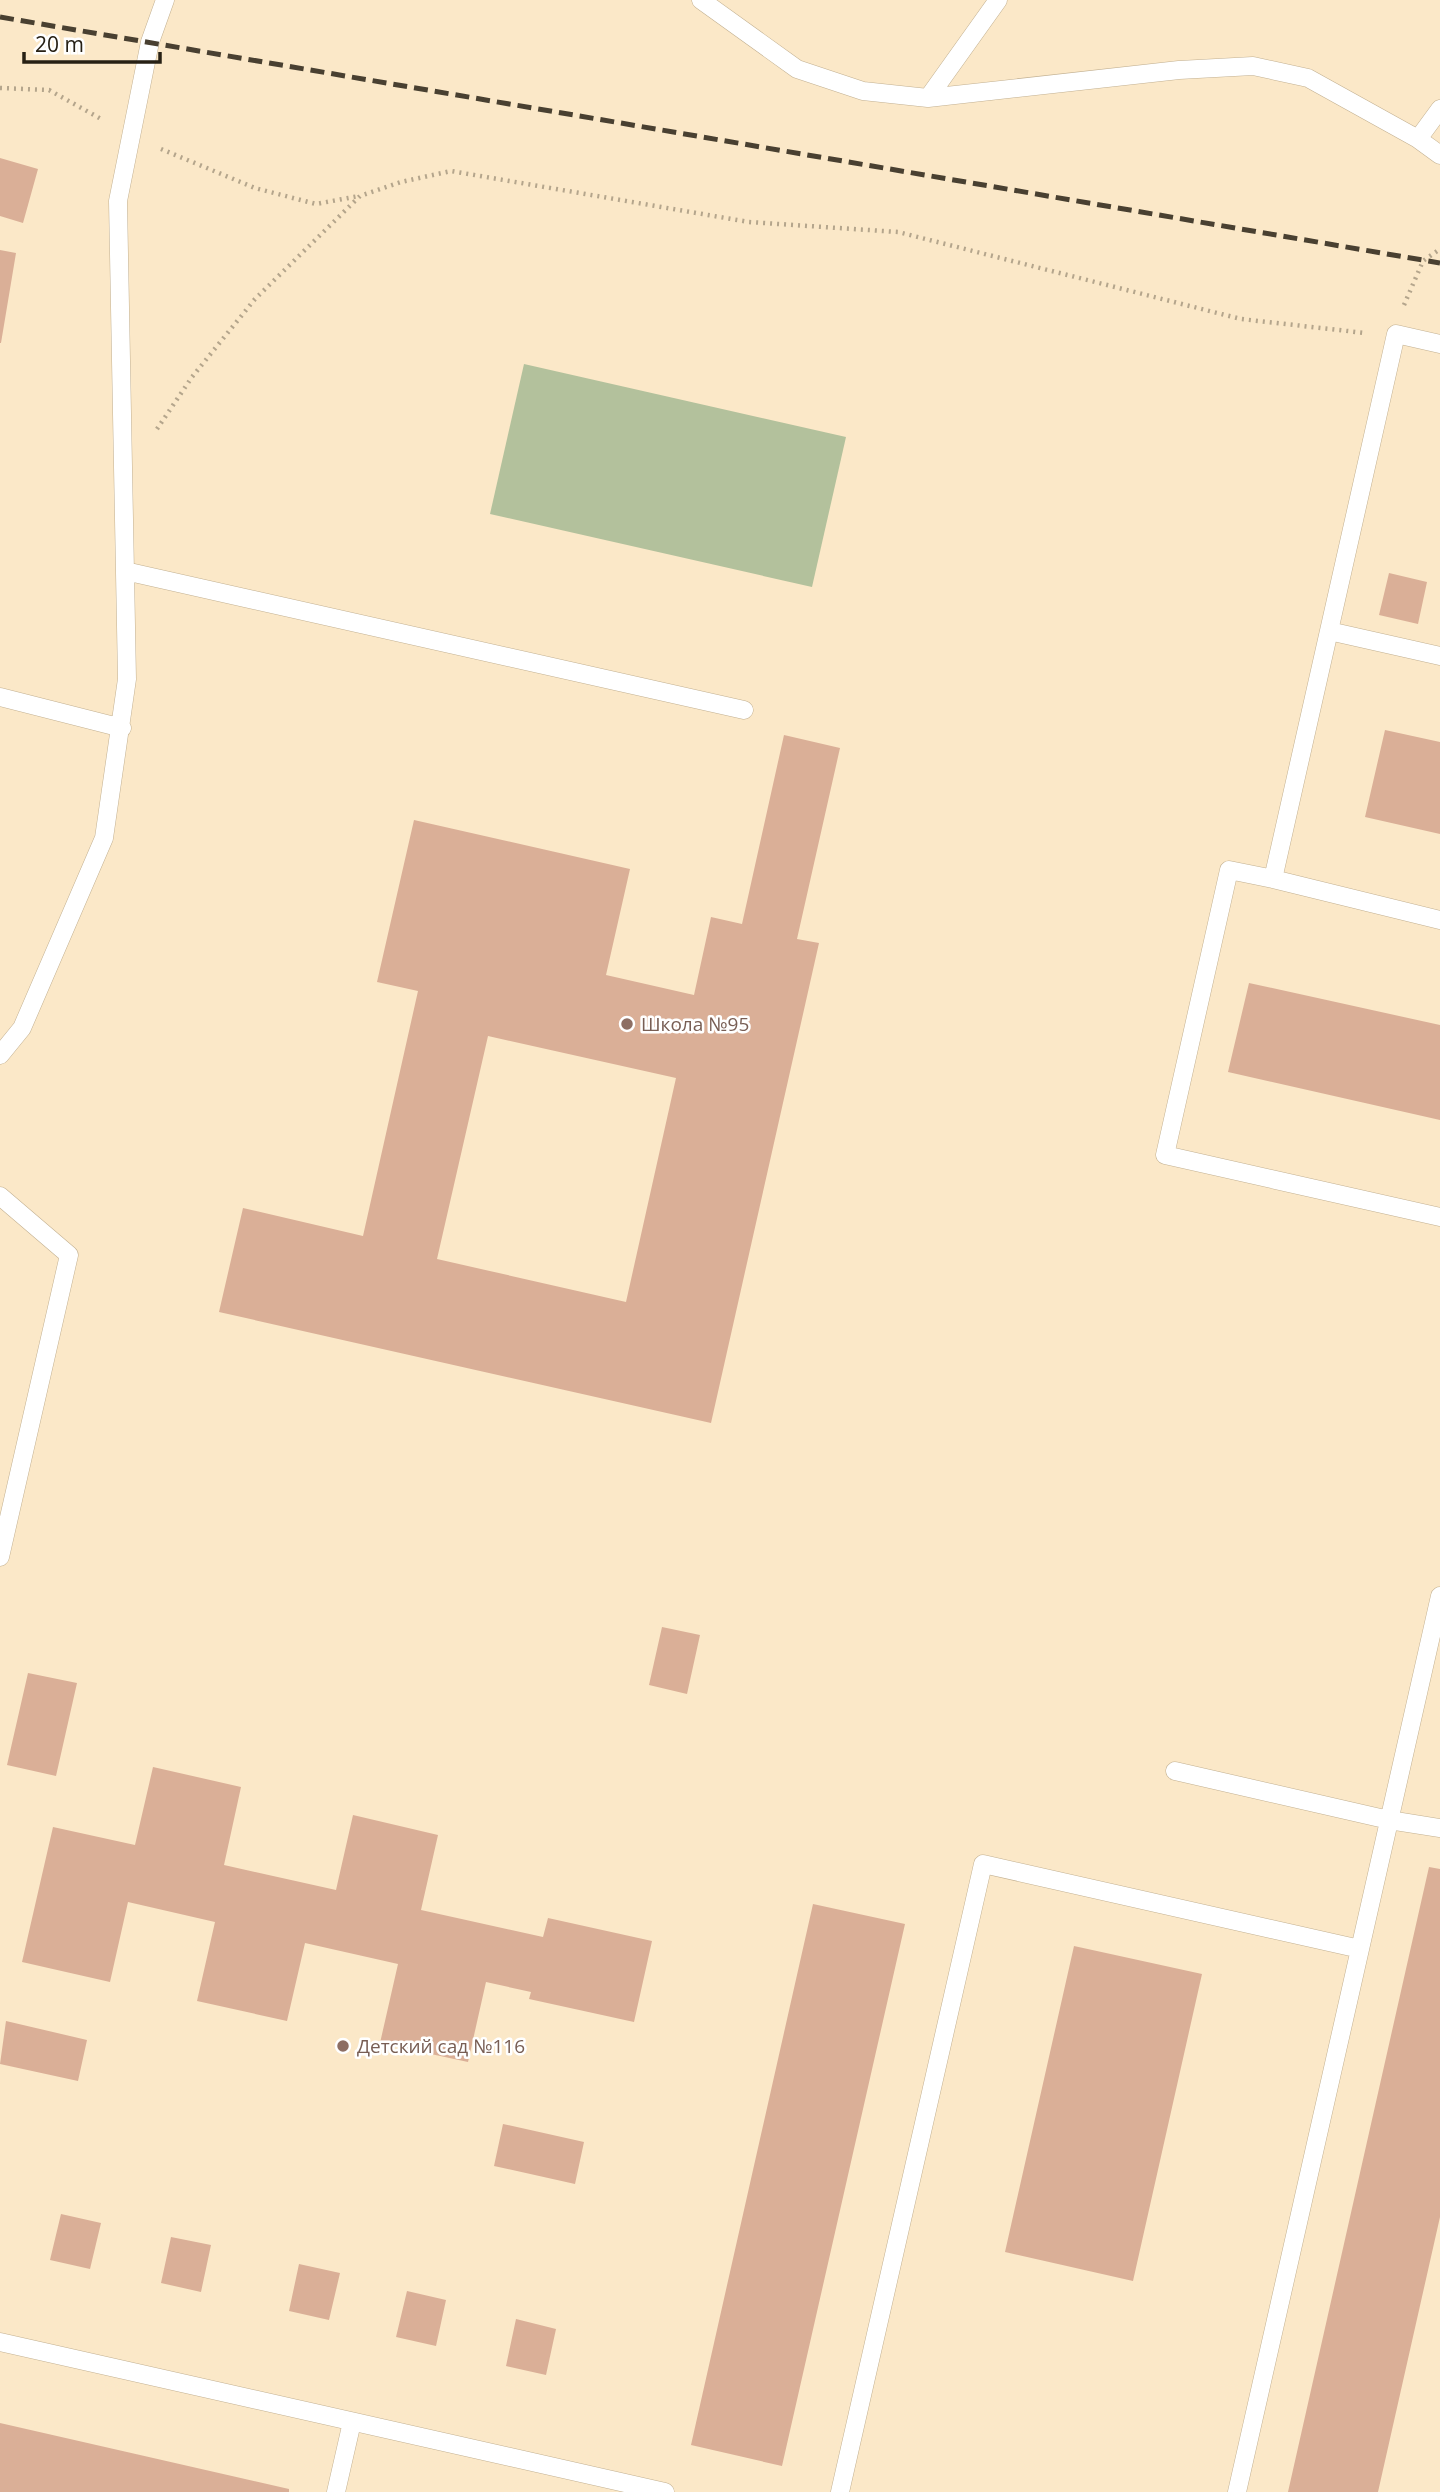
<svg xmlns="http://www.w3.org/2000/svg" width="1440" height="2492" viewBox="0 0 1440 2492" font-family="'Open Sans',sans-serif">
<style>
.green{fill:#b3c19c}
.building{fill:#daaf97;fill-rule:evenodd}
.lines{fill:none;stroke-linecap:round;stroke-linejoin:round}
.lane-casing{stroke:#c2b091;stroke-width:19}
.path{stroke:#b4a58c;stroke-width:4.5;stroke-dasharray:2 5;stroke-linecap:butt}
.lane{stroke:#fff;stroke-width:18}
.rail{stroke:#494031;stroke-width:5;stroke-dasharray:14 7;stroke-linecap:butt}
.education-dot{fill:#8d6e63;stroke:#fff;stroke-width:2.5}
.labels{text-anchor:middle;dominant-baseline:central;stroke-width:5;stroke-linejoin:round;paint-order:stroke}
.education-label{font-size:19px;fill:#785e54;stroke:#fff;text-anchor:start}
</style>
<rect width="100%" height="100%" fill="#fbe8c8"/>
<!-- green -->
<path class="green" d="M524,364L846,437L812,587L490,514Z"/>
<!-- building -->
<path class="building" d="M0,158L38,169L23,223L0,216Z
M0,250L16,253L1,343H0Z
M1389,573L1427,582L1418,624L1379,615Z
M1385,730L1440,742V834L1365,817Z
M784,735L840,748L797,939L819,943L711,1423L219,1312L243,1208L363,1236L418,991L377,982L414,820L630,869L606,975L694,995L711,917L742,924ZM488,1036L676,1078L626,1302L437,1259Z
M1249,983L1440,1025V1120L1228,1072Z
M662,1627L700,1635L687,1694L649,1685Z
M28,1673L77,1683L56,1776L7,1765Z
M153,1767L241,1787L224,1865L336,1890L353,1815L438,1835L421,1910L543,1937L548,1918L652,1941L634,2022L529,1999L531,1992L486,1982L468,2062L380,2043L398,1964L305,1943L287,2021L197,2001L215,1922L128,1902L110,1982L22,1962L53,1827L135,1845Z
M1429,1867L1440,1869V2217L1378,2492H1288Z
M813,1904L905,1924L782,2466L691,2445Z
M1074,1946L1202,1974L1133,2281L1005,2252Z
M6,2021L87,2040L78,2081L0,2064Z
M503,2124L584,2142L575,2184L494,2166Z
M61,2214L101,2223L90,2269L50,2260Z
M171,2237L211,2245L201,2292L161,2283Z
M299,2264L340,2273L329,2320L289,2311Z
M407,2291L446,2300L436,2346L396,2337Z
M516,2319L556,2329L546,2375L506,2366Z
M0,2423L289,2489V2492H0Z"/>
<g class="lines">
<defs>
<path id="lane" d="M701,0L797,69L863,91L928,98L1179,70L1253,66L1308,78L1418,139
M928,98L998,0
M1440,109L1418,139L1440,155
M1440,344L1396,334L1273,879L1440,920
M125,571L744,710
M1329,631L1440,656
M0,697L122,728
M1273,879L1229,870L1165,1155L1440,1217
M0,1055L22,1028L104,838L127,679L118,201L150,42L165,0
M0,1196L69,1255L0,1557
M1175,1771L1389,1820L1440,1828
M0,2342L665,2492
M336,2492L352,2422
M840,2492L983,1864L1360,1949
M1237,2492L1440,1596"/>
</defs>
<!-- lane casing -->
<use href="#lane" class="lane-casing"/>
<!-- path -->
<path class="path" d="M0,88L49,90L103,120
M161,149L255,188L316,204L359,196
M1404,305L1423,261L1440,249
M157,429L192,377L255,299L360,196L401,182L451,171L749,222L898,232L1241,319L1365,333"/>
<!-- lane -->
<use href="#lane" class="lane"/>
<!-- rail -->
<path class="rail" d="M0,17L1440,263"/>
</g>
<!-- markers -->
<g class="education-dot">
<circle cx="627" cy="1024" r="7"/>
<circle cx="343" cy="2046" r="7"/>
</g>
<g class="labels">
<!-- education labels -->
<g class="education-label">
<text x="641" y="1024">Школа №95</text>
<text x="357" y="2046">Детский сад №116</text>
</g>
</g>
<!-- scale -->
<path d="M24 52v10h136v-10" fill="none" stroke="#272014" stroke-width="3.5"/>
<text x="35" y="52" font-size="21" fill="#272014" stroke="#ffffff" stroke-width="5" paint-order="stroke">20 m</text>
</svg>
